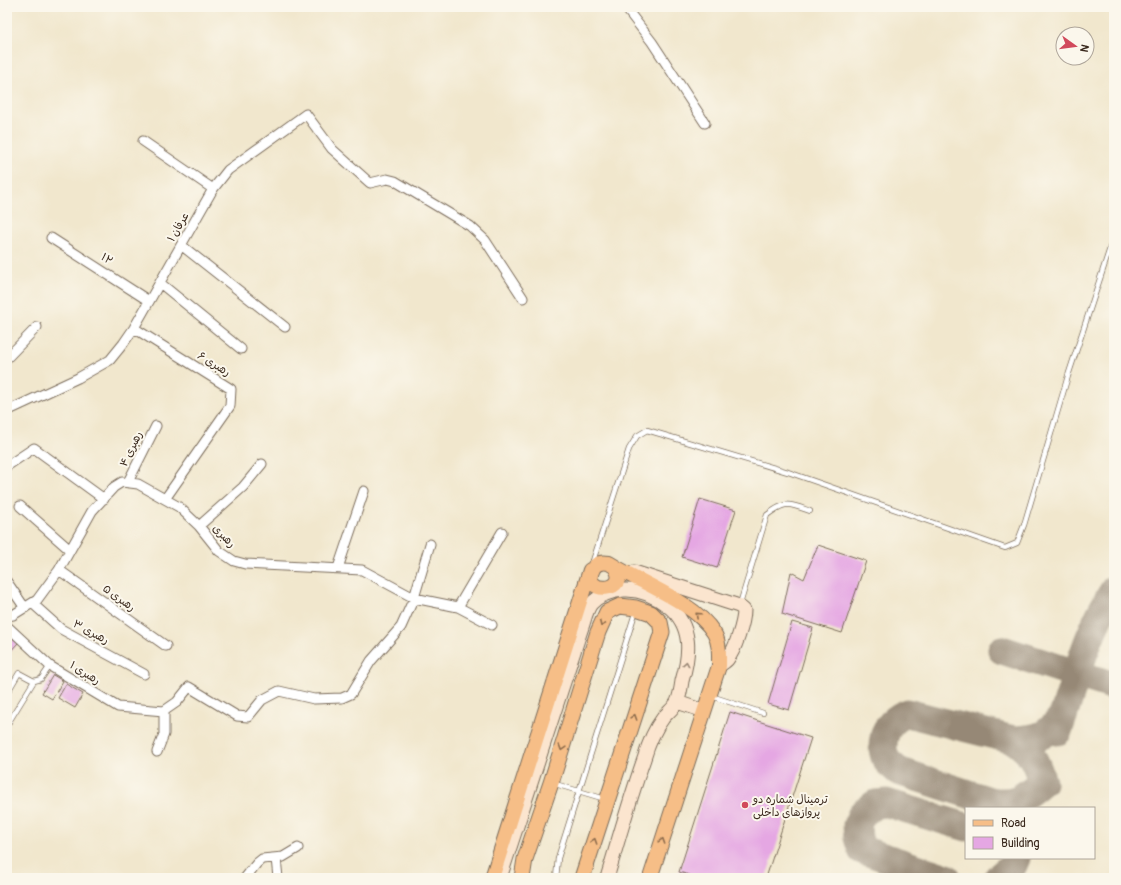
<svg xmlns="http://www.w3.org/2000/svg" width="1121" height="885" viewBox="0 0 1121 885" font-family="Pangolin,'Playpen Sans Arabic',sans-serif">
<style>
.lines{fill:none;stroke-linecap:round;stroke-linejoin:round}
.taxiway{stroke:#968876;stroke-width:29}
.building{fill:#e5a7e3}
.service-casing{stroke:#7b6c5b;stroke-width:6}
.minor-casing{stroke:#7b6c5b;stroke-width:11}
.secondary-casing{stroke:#7b6c5b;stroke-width:15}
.primary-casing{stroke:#7b6c5b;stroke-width:16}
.trunk-casing{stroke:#7b6c5b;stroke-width:17}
.service{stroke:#fff;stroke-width:4.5}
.minor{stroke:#fff;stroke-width:9}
.secondary{stroke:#fbe5cf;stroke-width:13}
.primary{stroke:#f6be87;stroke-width:14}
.trunk{stroke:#f6be87;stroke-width:15}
.oneway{stroke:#8f6d4d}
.oneway2{stroke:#9b8876}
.poi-dot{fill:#d1495b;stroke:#fbf7ec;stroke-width:1.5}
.labels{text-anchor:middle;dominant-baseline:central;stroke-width:4;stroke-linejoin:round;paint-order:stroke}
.street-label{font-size:11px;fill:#3b2a1e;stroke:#fbf7ec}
.poi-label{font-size:11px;fill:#3b2a1e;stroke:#fbf7ec;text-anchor:start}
</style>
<rect width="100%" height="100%" fill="#fbf7ec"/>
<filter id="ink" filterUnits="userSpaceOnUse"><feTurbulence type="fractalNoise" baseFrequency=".025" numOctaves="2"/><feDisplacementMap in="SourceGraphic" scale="8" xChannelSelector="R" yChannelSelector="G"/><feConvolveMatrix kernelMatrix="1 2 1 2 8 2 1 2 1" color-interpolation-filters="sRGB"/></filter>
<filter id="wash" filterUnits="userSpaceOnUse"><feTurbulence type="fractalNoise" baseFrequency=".012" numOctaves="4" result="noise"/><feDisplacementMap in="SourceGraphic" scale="16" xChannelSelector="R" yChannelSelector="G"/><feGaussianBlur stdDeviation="0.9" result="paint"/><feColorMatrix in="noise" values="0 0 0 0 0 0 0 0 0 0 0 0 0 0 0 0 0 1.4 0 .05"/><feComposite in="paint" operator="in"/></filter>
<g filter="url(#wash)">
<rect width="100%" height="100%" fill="#f1e7cd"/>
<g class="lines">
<!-- taxiway -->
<path class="taxiway" d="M1002,650L1114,686
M1058,731C1074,686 1087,630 1114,590
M1014,740C1032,753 1036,761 1042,782C1022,798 1016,805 990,801L898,771C895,768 891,765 888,762C885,759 883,752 883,747C883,730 891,720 907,713L1014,740C1041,739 1048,735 1064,714
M947,878L862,850L858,838L857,825L862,814L875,804L887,803L966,827
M998,878L1013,865L1016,858"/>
</g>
<g id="blocks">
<!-- building -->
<path class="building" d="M700,499L736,510L717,568L682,557Z
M818,545L866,561L842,633L782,614L791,572L804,579Z
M792,622L813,628L789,710L768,704Z
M7,633L18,643L7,655Z
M53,675L63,681L52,699L42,693Z
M66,684L83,694L75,708L58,698Z
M730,712L811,738L766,878H699L679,872Z"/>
</g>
</g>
<g filter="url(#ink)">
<use href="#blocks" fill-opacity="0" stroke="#7b6c5b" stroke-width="1"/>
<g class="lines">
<defs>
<path id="service" d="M592,564L629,449L637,436L647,430L788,472L1005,548L1017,543L1024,525L1068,376L1114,236
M740,604L767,515C786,501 788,503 810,511
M7,693L19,673L34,681
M711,696L763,713
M7,725L34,681L41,679L50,666
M552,783L605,799
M556,878L558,858L636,610"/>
<path id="minor" d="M625,7L652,42L705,123
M143,141L213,189
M51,238L149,301
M181,245L285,327
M160,283L241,349
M134,328L231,389L230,406L165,499
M7,358L37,327
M7,411L78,378L110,360L123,344L134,328L213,189L228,170L306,114L332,149L370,183L387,179L395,181L470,226L485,240L523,298
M7,466L34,448L104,499
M128,482L156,426
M20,506L70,550
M199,526L243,487L262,464
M338,568L364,491
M59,570L166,646
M7,582L25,608
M32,603L61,629L144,674
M458,607L502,532
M7,616L13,615L37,600L59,570L92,511L114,487L122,482L138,484L179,507L199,526L219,551L234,561L245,564L362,570L414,598L458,607L492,625
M7,626L50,666L118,707L164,711
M164,711L177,702L189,687L237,716L248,717L262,700L279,691L314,699L342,698L351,694L371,661L401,627L414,598L430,544
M157,752L164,734V711
M276,858L278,878
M245,878L257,863L262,859L283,857L298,848"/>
<path id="secondary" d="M634,572L739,606L744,610C744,623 735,650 727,660C725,662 722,664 719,666
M677,702L704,711
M500,878L583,624C585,618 587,609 591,604C599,595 612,591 624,590C640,589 655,596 668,606C693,626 690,654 682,681C681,688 680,696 677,702C674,708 667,713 663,718C654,730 648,745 644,759C630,798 619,838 607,878"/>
<path id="primary" d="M614,566C634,593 579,596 593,569C596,562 603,562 609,563C640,583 695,602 714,633C720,643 719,655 719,666L650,878
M492,878L590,570"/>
<path id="trunk" d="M522,878L525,859L551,783L598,632L607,612L620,606L636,608L651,613L660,622L662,632L582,878"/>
</defs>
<!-- service casing -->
<use href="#service" class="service-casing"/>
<!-- minor casing -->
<use href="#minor" class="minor-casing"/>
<!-- secondary casing -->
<use href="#secondary" class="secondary-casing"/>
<!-- primary casing -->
<use href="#primary" class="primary-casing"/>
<!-- trunk casing -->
<use href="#trunk" class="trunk-casing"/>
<!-- service -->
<use href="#service" class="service"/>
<!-- minor -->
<use href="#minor" class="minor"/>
<!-- secondary -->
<use href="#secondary" class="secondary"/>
<!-- primary -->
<use href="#primary" class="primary"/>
<!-- trunk -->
<use href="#trunk" class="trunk"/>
</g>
<!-- one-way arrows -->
<defs><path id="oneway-chevron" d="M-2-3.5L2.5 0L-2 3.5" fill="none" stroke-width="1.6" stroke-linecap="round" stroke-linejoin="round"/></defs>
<g class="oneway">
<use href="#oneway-chevron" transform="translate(698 615) rotate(-138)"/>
<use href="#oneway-chevron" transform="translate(602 624) rotate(114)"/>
<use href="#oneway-chevron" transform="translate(634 717) rotate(-72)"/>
<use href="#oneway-chevron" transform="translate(562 748) rotate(107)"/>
<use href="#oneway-chevron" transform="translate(594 841) rotate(-72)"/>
<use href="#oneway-chevron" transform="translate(662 841) rotate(-72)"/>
</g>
<use class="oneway2" href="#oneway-chevron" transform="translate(686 664) rotate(-80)"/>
</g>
<!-- markers -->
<circle class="poi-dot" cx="745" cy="805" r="4"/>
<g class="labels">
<!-- street labels -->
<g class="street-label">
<text transform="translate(178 227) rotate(-60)">عرفان ۱</text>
<text transform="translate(107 259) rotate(33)">۱۲</text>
<text transform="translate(214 364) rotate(32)">رهبری ۶</text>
<text transform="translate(131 449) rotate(-64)">رهبری ۴</text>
<text transform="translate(224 536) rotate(46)">رهبری</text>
<text transform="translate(119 598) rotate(36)">رهبری ۵</text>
<text transform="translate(91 632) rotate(28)">رهبری ۳</text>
<text transform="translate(85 673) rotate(32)">رهبری ۱</text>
</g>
<!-- poi labels -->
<g class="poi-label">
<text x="753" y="799">ترمینال شماره دو<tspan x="753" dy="13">پروازهای داخلی</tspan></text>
</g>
</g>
<!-- margin -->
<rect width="1121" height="885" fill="none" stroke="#fbf7ec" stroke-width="24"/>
<!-- legend -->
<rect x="965" y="807" width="130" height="52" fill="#fbf7ec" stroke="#aea59a"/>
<rect x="973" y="820" width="20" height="6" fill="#f6be87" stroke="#aea59a"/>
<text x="1001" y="827" font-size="12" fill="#3b2a1e">Road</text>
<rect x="973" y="837" width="20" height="12" fill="#e5a7e3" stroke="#aea59a"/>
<text x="1001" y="847" font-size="12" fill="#3b2a1e">Building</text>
<!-- north arrow -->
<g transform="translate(1075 46) rotate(104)"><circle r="19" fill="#fbf7ec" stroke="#aea59a"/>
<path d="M0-3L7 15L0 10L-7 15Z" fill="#d1495b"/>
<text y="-6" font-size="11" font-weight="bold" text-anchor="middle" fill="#3b2a1e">N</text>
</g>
</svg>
